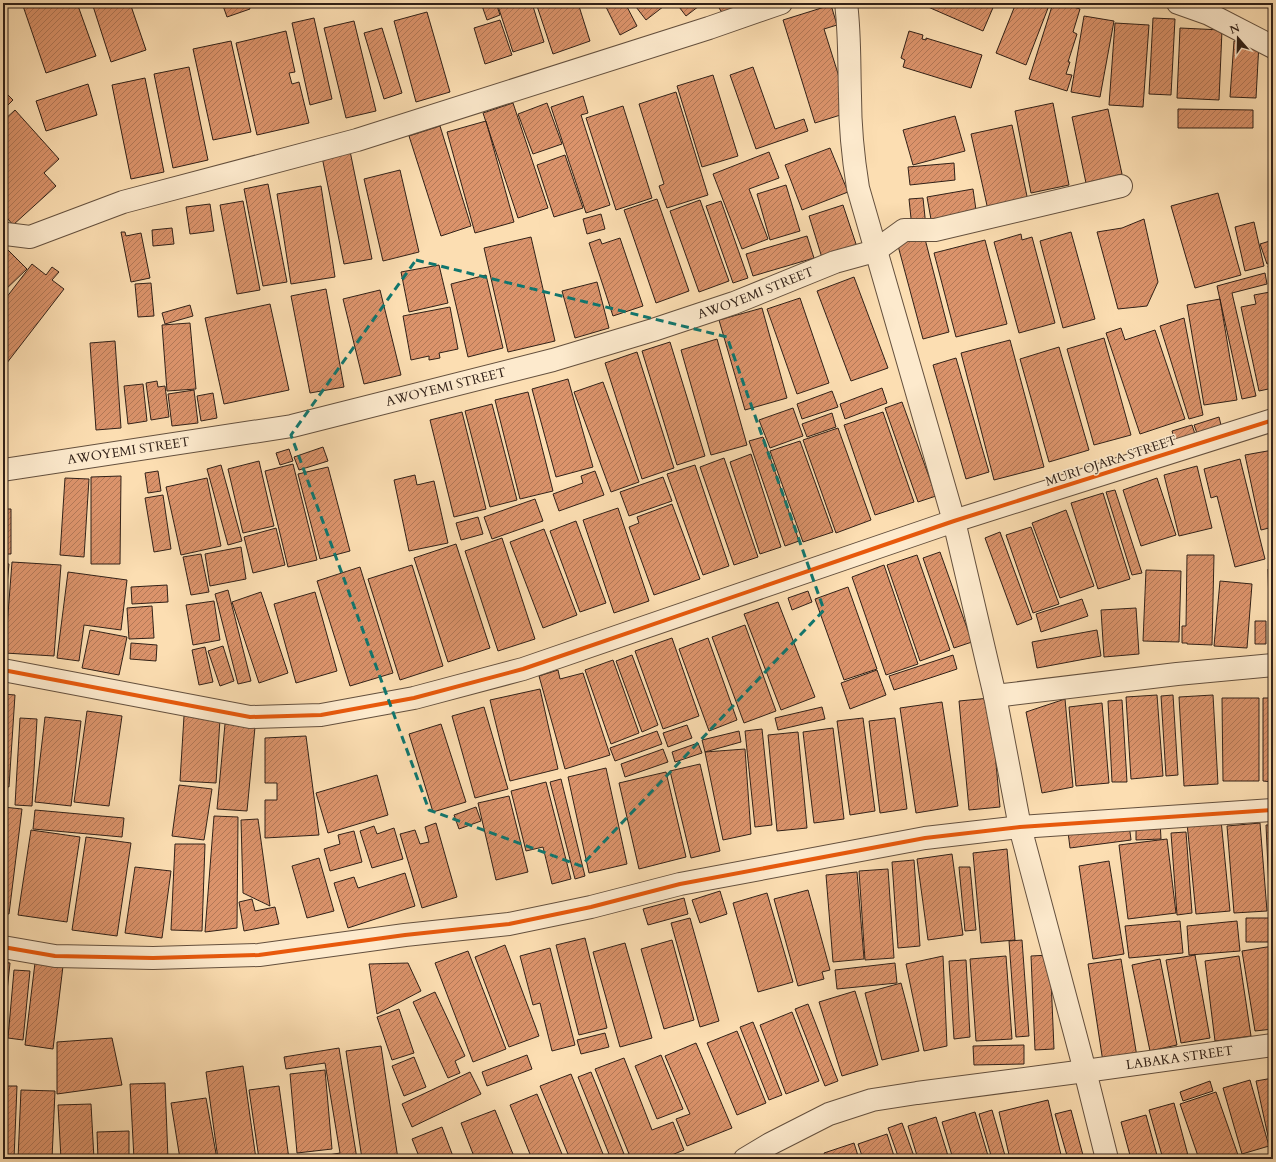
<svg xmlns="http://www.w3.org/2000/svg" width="1276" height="1162" viewBox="0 0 1276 1162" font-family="Cardo,serif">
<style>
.building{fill:url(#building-hatch);stroke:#312118}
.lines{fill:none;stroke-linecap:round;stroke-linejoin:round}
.street-casing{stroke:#64503e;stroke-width:24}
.street{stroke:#fdeacd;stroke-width:22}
.cycleway-casing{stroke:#fdeacd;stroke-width:6}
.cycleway{stroke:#e8590c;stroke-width:4}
.marked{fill:none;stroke:#0f766e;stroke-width:3;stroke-dasharray:8 5;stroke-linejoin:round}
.labels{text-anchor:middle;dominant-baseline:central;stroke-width:3;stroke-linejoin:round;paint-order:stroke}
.street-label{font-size:13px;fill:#312118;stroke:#fdeacd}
</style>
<defs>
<pattern id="building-hatch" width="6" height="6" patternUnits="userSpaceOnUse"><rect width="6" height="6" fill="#db936b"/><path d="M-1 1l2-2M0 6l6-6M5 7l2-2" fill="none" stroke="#b27857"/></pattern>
</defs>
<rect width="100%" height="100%" fill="#fcdeb2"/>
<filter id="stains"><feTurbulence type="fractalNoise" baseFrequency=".005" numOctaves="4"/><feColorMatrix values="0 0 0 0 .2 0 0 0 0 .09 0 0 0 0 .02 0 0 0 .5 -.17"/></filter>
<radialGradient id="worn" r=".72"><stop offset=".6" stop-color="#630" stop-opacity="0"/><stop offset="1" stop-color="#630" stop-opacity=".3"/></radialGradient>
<!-- building -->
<path class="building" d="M22,3H77L96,56L46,73Z
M92,3H130L146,50L111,62Z
M222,3H248L250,9L227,17Z
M481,3H496L500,15L487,20Z
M497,3H532L544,42L513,52Z
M536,3H578L590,41L553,54Z
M604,3H625L637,26L620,35Z
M633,3H668L646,20Z
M676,3H703L686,16Z
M716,3H747L724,16Z
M919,3H995L983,31Z
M1016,3H1050L1026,65L996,53Z
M1053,3H1060L1080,9L1073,32L1077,34L1068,62H1070L1066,74L1072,75L1067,91L1029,79Z
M831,5L837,25L824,29L850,112L815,123L783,20Z
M427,12L450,92L416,102L394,21Z
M1084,16L1114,21L1100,97L1071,92Z
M314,18L332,99L310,105L292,23Z
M1153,18L1175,19L1171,95L1149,94Z
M500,20L512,55L485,64L474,28Z
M354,21L376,111L346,118L324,28Z
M1115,23L1149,25L1143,107L1109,105Z
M382,28L402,93L384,99L364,33Z
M1180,28L1222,30L1219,100L1177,98Z
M286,31L295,72L289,73L292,84L299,82L309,123L257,135L236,43Z
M909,31L923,35L922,39L926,40V38L982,55L971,88L903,67L905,60L901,58Z
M231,41L251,132L213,140L193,49Z
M1234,41L1259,43L1256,98L1230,97Z
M189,67L208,160L173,168L154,74Z
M753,67L775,129L804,119L808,131L756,149L730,75Z
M713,75L738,156L702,167L677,86Z
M145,78L164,172L131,179L112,85Z
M88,84L97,115L46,131L36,101Z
M3,90L13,100L3,110Z
M676,92L708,195L667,208L659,186L664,184L639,104Z
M583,96L588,113L581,115L610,205L586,213L551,107Z
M513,103L548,208L518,218L483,113Z
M547,103L562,144L533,154L518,114Z
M1053,103L1069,185L1031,193L1015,111Z
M623,106L652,198L616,210L586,118Z
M1108,109L1122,174L1086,183L1072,117Z
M1178,109L1253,110V128H1178Z
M15,110L59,159L44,173L56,186L13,225L3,213V121Z
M955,116L965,151L913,165L903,130Z
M486,121L514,222L475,233L447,132Z
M1012,125L1028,201L988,210L971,134Z
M440,126L471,226L441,236L409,136Z
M830,148L848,192L802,210L785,165Z
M350,151L372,259L344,264L322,157Z
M769,152L779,178L749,189L768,239L742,249L713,174Z
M565,155L583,208L554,217L537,165Z
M954,163L955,180L910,185L908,167Z
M400,170L419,252L383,261L364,179Z
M268,184L287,282L263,286L244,189Z
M786,185L800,231L770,240L757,194Z
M321,186L335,277L291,284L277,194Z
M973,189L977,217L932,225L927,197Z
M1218,193L1241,275L1195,288L1171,206Z
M923,198L926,227L912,228L909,199Z
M657,199L689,291L656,303L624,210Z
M700,200L729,281L699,292L670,211Z
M243,201L260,290L237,294L220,205Z
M721,201L748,278L733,283L706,206Z
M210,204L214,231L190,234L186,207Z
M843,205L858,250L823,261L809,216Z
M601,214L605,229L587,234L583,219Z
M1144,219L1158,282L1147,306L1118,309L1097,232L1122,228Z
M1254,222L1264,266L1245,271L1235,227Z
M172,228L174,244L153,246L152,230Z
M121,232H125L126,236L141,233L150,278L131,282Z
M1071,232L1095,319L1063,328L1040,241Z
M1021,234L1022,240L1032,237L1055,323L1019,333L994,242Z
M924,235L949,332L923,339L897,242Z
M807,236L814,258L753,276L746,254Z
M531,237L555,341L508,352L484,248Z
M620,238L643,306L613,316L589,243L600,239L602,244Z
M985,240L1007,324L956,337L934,253Z
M1273,240V262L1267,264L1260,244Z
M6,248L27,269L3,292V250Z
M32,264L46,275L52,267L59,272L52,280L64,289L3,368V302Z
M439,265L448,303L409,312L401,272Z
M1273,265V277L1271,278L1268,266Z
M1265,273L1267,284L1232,293L1256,396L1242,399L1217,286Z
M486,275L503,348L468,357L451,284Z
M854,277L888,368L851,381L817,291Z
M597,282L609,328L575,338L562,291Z
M151,283L154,316L138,317L135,284Z
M326,289L344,387L310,393L291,296Z
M380,290L401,375L364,384L343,299Z
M1270,292L1273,308V388L1259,391L1241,307L1256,304L1254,295Z
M800,298L829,383L797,394L767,309Z
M1220,299L1237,400L1204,405L1187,305Z
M270,304L289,390L224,404L205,318Z
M190,305L193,316L165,324L162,313Z
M450,307L458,349L439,353L440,358L429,360V356L411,360L403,316Z
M762,308L787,398L745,410L719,320Z
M1184,318L1203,415L1189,419L1160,326Z
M190,323L196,389L167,391L162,325Z
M1121,328L1125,340L1155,330L1185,419L1140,434L1106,333Z
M1104,338L1131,435L1094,445L1067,349Z
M717,339L747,445L711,455L681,350Z
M1010,340L1044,467L994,480L961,353Z
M115,341L121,428L96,430L90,343Z
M670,342L705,456L677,465L642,351Z
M1059,347L1089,450L1049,462L1020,359Z
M637,352L674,468L642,479L605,363Z
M956,358L989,472L966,479L933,365Z
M568,379L593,467L556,477L532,389Z
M157,381L158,387L165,386L169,417L151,420L146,383Z
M603,382L639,482L611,492L574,392Z
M143,384L147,421L128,424L124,386Z
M882,388L887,403L845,419L840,404Z
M194,390L198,423L172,426L168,394Z
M832,391L838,407L802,419L797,404Z
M528,392L553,491L520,499L495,400Z
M213,393L217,418L201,421L197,396Z
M902,402L936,496L918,502L885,408Z
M492,404L517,500L490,507L465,411Z
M793,408L803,436L770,448L759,420Z
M462,412L486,509L454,517L430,420Z
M883,412L914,502L875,515L844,425Z
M832,413L836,427L807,437L802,424Z
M1219,417L1222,429L1198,436L1194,425Z
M1192,425L1196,437L1176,443L1172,431Z
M838,428L871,520L836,533L803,440Z
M763,437L799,541L785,546L749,441Z
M800,441L833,532L803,542L770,451Z
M323,447L328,461L299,470L294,457Z
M289,449L293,461L280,465L276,453Z
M1273,450V527L1261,530L1245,455Z
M751,454L781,547L760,554L730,462Z
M724,458L758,557L734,565L700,467Z
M1240,459L1265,559L1235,567L1217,496L1211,498L1204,469Z
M259,461L274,526L243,533L228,469Z
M293,464L317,560L288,567L265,471Z
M221,465L242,541L228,545L207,469Z
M695,465L729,566L703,575L667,474Z
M1197,466L1212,528L1179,536L1164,475Z
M328,467L350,551L320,559L298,474Z
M158,471L161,491L148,493L145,473Z
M595,471L604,495L559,511L553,494L583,483L581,476Z
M415,475L417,485L434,481L448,543L409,551L394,480Z
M121,476L120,564H91V477Z
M663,477L672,501L629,516L620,492Z
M65,478L89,479L84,557L60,555Z
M207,478L221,546L181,555L166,487Z
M1157,478L1176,535L1141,546L1123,490Z
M1115,490L1142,573L1132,575L1106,492Z
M1103,493L1130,579L1098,589L1071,503Z
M163,495L171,549L154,552L145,498Z
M535,499L543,521L492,539L484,517Z
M672,504L700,579L654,595L629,527L639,523L637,517Z
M618,508L649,601L614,613L583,520Z
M3,509H11V554H3Z
M1066,510L1094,586L1060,598L1032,523Z
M478,517L483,534L461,540L456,523Z
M576,521L606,603L580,612L550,531Z
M1031,527L1059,604L1033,613L1006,535Z
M276,528L285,565L253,573L244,537Z
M544,529L577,615L543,628L510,542Z
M1000,532L1032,619L1017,625L985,538Z
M502,538L535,639L498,651L465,551Z
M456,544L490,648L448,662L414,558Z
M241,547L246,579L210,586L205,554Z
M940,552L972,642L954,648L923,558Z
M201,554L209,592L191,595L183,557Z
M917,555L950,650L920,661L887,565Z
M1187,555H1214L1212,645L1187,644V643H1182V626H1186Z
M12,562L61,565L54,656L5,653Z
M3,563L9,564L3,627Z
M412,565L443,666L400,680L368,579Z
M884,565L918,664L886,675L852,577Z
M360,567L393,673L350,686L317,581Z
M1268,569H1273V646H1270Z
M1146,570L1181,571L1179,642L1143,641Z
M68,572L127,580L121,630L84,625L79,661L57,658Z
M1220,581L1252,584L1247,648L1214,646Z
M167,585L168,602L132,604L131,587Z
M848,587L877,669L844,680L815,599Z
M228,590L251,681L238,684L215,594Z
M808,591L812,602L792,610L788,598Z
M261,592L288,673L259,683L232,602Z
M315,592L337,671L296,683L274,604Z
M1082,599L1088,616L1041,632L1036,614Z
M214,601L220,640L193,645L186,605Z
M778,602L815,697L781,710L744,614Z
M152,606L154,638L129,639L127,608Z
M1136,608L1139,654L1104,657L1101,610Z
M1255,621H1266V644H1255Z
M745,625L776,711L744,723L712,637Z
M90,630L127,637L119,675L82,668Z
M1097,630L1101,656L1037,668L1032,642Z
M672,638L699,716L663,729L635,651Z
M708,638L737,720L709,731L679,649Z
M131,643L157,645L156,661L130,659Z
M223,646L234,681L220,686L208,651Z
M205,647L213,682L199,685L192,650Z
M632,655L658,725L642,732L616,661Z
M953,655L957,669L894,690L889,676Z
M613,660L639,733L611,744L585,670Z
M558,670L560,679L583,673L610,755L565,769L539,676Z
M877,670L886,695L850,709L841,683Z
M540,689L558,769L510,781L490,700Z
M3,694L15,695L9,787L3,786Z
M1157,695L1163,776L1131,779L1126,697Z
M1173,695L1178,775L1166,776L1161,696Z
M1213,695L1218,784L1184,786L1179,697Z
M990,698L1000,807L969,810L959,701Z
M1222,698H1259V781H1223Z
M1263,698H1273V782L1263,781Z
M1065,699L1073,787L1042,793L1026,712Z
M1122,700L1127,782H1112L1108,701Z
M942,702L958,806L916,813L900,708Z
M1102,703L1109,783L1076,786L1069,707Z
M484,707L508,789L475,798L452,716Z
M822,707L825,719L778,730L775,718Z
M87,711L122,716L109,806L74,802Z
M184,716L220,719L216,783L180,781Z
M45,717L81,721L71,806L35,802Z
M20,718L37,719L32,806L15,805Z
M863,718L875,811L850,815L837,721Z
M895,718L907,809L880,813L869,721Z
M225,724L255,727L247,811L217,809Z
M441,724L466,802L433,812L409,734Z
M687,725L692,738L668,747L663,733Z
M833,728L844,819L814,823L803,732Z
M762,729L772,825L755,827L745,731Z
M657,731L662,744L615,761L610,748Z
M739,731L741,742L705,752L702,740Z
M798,732L807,828L777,831L768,735Z
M306,736L319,835L265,838V800H277V783H265V738Z
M698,743L702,753L675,762L672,752Z
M663,749L668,762L625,777L621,764Z
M745,749L751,834L723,840L705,752Z
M700,764L720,851L691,858L670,771Z
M606,768L627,864L589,873L568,777Z
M666,772L686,857L639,869L619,783Z
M377,775L388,815L328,833L316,793Z
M561,779L585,876L575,879L550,782Z
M546,782L571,879L552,884L543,847L526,851L511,791Z
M179,785L212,789L204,840L172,836Z
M509,796L528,872L496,880L478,803Z
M3,807L22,809L9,914L3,913Z
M476,807L481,821L459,829L454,815Z
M35,810L124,818L122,837L33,829Z
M214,816L238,817L237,928L205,932Z
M258,819L270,906L243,893L241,820Z
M1221,820L1230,911L1196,914L1187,823Z
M1160,821L1161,839L1136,840V823Z
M436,823L457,897L422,908L400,834L415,830L420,844L429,842L425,827Z
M1260,823L1267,911L1234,913L1227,826Z
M1129,824L1131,840L1070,848L1068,832Z
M1266,825H1273V912H1270Z
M374,826L377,834L394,828L403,859L372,868L360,831Z
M31,830L80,837L67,922L18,915Z
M354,831L362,862L330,871L324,849L340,844L338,835Z
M1186,832L1192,913L1177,915L1171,833Z
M86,837L131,843L117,936L72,930Z
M1167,839L1176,913L1128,919L1119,845Z
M175,844H205L202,931L171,930Z
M1007,849L1015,940L981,943L973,853Z
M952,854L963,935L928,940L917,859Z
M319,858L334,911L307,918L292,866Z
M914,860L920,946L898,948L892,862Z
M1109,861L1124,954L1093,959L1079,866Z
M135,867L171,871L162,938L125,933Z
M959,867H970L976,930L965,931Z
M888,869L894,958L865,960L859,871Z
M857,872L864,959L833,962L826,875Z
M405,873L415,906L348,928L334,883L354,877L358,888Z
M808,890L830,970L822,972L824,979L798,986L774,899Z
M720,891L727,914L700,923L692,900Z
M767,893L793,982L758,992L733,903Z
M684,898L688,914L648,925L643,909Z
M252,899L255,911L275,907L279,924L244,931L239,902Z
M690,918L719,1021L700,1027L671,923Z
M1246,918H1273V942H1246Z
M1180,921L1183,953L1129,958L1125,926Z
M1237,921L1240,951L1189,955L1187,926Z
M585,938L607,1028L579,1035L556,945Z
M672,940L694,1020L664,1029L641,949Z
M1022,940L1029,1036L1016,1037L1009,941Z
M625,943L652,1038L620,1047L593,952Z
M505,945L539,1036L509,1047L475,957Z
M1273,946V1029L1255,1031L1242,951Z
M550,948L575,1045L552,1051L540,1003L533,1005L520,956Z
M468,951L506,1049L473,1062L435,963Z
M1050,955L1054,1049L1035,1050L1031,956Z
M1195,955L1210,1038L1181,1043L1166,960Z
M943,956L947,1046L924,1051L906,964Z
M1006,956L1012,1039L976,1041L970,959Z
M1239,956L1251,1036L1215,1041L1205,961Z
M1121,959L1137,1057L1103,1062L1088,964Z
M1160,959L1177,1045L1150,1051L1132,965Z
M966,960L970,1037L954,1039L949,961Z
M3,962L10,963L4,1020L3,1019Z
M35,963L63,966L53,1049L25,1045Z
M408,963L421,991L377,1014L369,964Z
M895,963L897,983L837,989L835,970Z
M14,970L30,971L23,1040L8,1038Z
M901,983L919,1051L882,1060L865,993Z
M855,991L878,1065L842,1076L819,1002Z
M435,992L465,1056L455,1061L460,1073L448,1078L413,1002Z
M808,1004L838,1081L825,1086L795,1009Z
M399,1009L414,1053L392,1060L377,1017Z
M792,1012L819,1081L786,1094L760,1025Z
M753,1022L782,1095L769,1100L740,1027Z
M3,1024H6L4,1072H3Z
M737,1031L766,1103L737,1115L707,1043Z
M605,1033L609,1047L581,1054L577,1040Z
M112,1038L122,1085L57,1094V1042Z
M696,1043L732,1128L687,1146L676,1119L690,1114L665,1056Z
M1024,1045V1064L974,1065L973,1046Z
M381,1046L398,1159H362L346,1051Z
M339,1048L357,1159H305L340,1153L325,1063L286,1069L284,1057Z
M527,1055L532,1069L487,1086L482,1072Z
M661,1055L683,1109L657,1119L635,1066Z
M414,1057L426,1087L404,1096L392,1066Z
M624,1058L652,1130L673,1122L684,1150L662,1159H631L595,1069Z
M243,1066L256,1159H218L206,1072Z
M325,1070L332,1149L297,1153L290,1074Z
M470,1072L481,1094L412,1127L402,1104Z
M591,1072L626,1159H611L578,1077Z
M571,1074L605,1159H570L540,1086Z
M1273,1078V1159L1256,1081Z
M1250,1080L1269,1146L1242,1154L1223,1088Z
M1210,1081L1213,1091L1183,1101L1180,1092Z
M165,1083L168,1159H134L130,1084Z
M3,1086H17L14,1159H3Z
M279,1086L289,1159H259L249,1090Z
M21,1090L55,1091L52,1159H18Z
M1216,1092L1238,1155L1225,1159H1199L1180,1104Z
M537,1094L564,1159H532L510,1105Z
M206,1098L217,1159H180L171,1103Z
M1048,1100L1062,1159H1010L999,1112Z
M1174,1103L1189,1159H1163L1149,1110Z
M91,1104L94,1159H61L58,1105Z
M495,1110L515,1159H475L461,1123Z
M992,1110L1006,1159H992L979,1114Z
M1071,1110L1084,1159H1068L1055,1114Z
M975,1112L989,1159H953L942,1122Z
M1146,1115L1158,1159H1131L1121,1122Z
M936,1117L949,1159H918L908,1126Z
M902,1123L915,1159H899L888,1128Z
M442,1127L454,1159H420L412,1139Z
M129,1131V1159H98L97,1132Z
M887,1134L895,1159H863L858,1144Z
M854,1143L859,1159H826L824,1153Z"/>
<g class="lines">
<defs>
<g id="street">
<path d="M846,3C850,34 849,64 850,96C850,127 853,157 858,188L954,521L995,696L1020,827L1085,1071L1107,1159"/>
<path d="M1178,3L1209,14L1273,47"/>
<path d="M3,233L6,234L30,237L123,202L357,140L709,28L781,3"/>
<path id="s1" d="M3,470L292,426L553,360L653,330L734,303L835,262L875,251L904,230H935L1121,186"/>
<path d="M3,670L250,717L321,715L414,698L523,669L954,521L1273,420"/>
<path d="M995,696L1177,674L1273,665"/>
<path d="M3,947L55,956L153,958L259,955L405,935L509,924L591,907L680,884L925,838L1020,827L1273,810"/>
<path id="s2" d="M745,1159L770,1144L829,1114L872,1100L917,1093L1085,1071L1273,1045"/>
</g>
</defs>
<!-- street casing -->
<use href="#street" class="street-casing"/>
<!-- street -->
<use href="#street" class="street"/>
<defs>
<path id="cycleway" d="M3,670L250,717L321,715L414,698L523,669L954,521L1273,420
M3,947L55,956L153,958L259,955L405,935L509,924L591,907L680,884L925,838L1020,827L1273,810"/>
</defs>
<!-- cycleway casing -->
<use href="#cycleway" class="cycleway-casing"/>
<!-- cycleway -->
<use href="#cycleway" class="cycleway"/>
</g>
<!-- marked area -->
<path class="marked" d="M416,260L727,337L824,610L581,866L429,810L291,435Z"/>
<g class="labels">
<!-- street labels -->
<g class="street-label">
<text stroke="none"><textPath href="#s1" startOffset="775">AWOYEMI STREET</textPath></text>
<text stroke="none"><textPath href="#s1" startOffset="451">AWOYEMI STREET</textPath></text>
<text stroke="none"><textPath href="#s1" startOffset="127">AWOYEMI STREET</textPath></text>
<text transform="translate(1111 461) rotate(-18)">MURI OJARA STREET</text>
<text stroke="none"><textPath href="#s2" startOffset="451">LABAKA STREET</textPath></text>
</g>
</g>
<!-- margin -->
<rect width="1276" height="1162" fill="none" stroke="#fcdeb2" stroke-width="16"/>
<rect x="4" y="4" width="1268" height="1154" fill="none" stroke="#312118" stroke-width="2"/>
<rect x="8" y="8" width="1260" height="1146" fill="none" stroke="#312118"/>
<!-- north arrow -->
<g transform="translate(1238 38) rotate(340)" stroke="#fdeacd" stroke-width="3" paint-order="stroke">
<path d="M0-3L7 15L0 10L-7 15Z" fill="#312118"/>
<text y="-6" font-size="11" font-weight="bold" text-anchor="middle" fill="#312118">N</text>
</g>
<rect width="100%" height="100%" filter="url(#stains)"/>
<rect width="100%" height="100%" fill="url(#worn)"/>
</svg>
